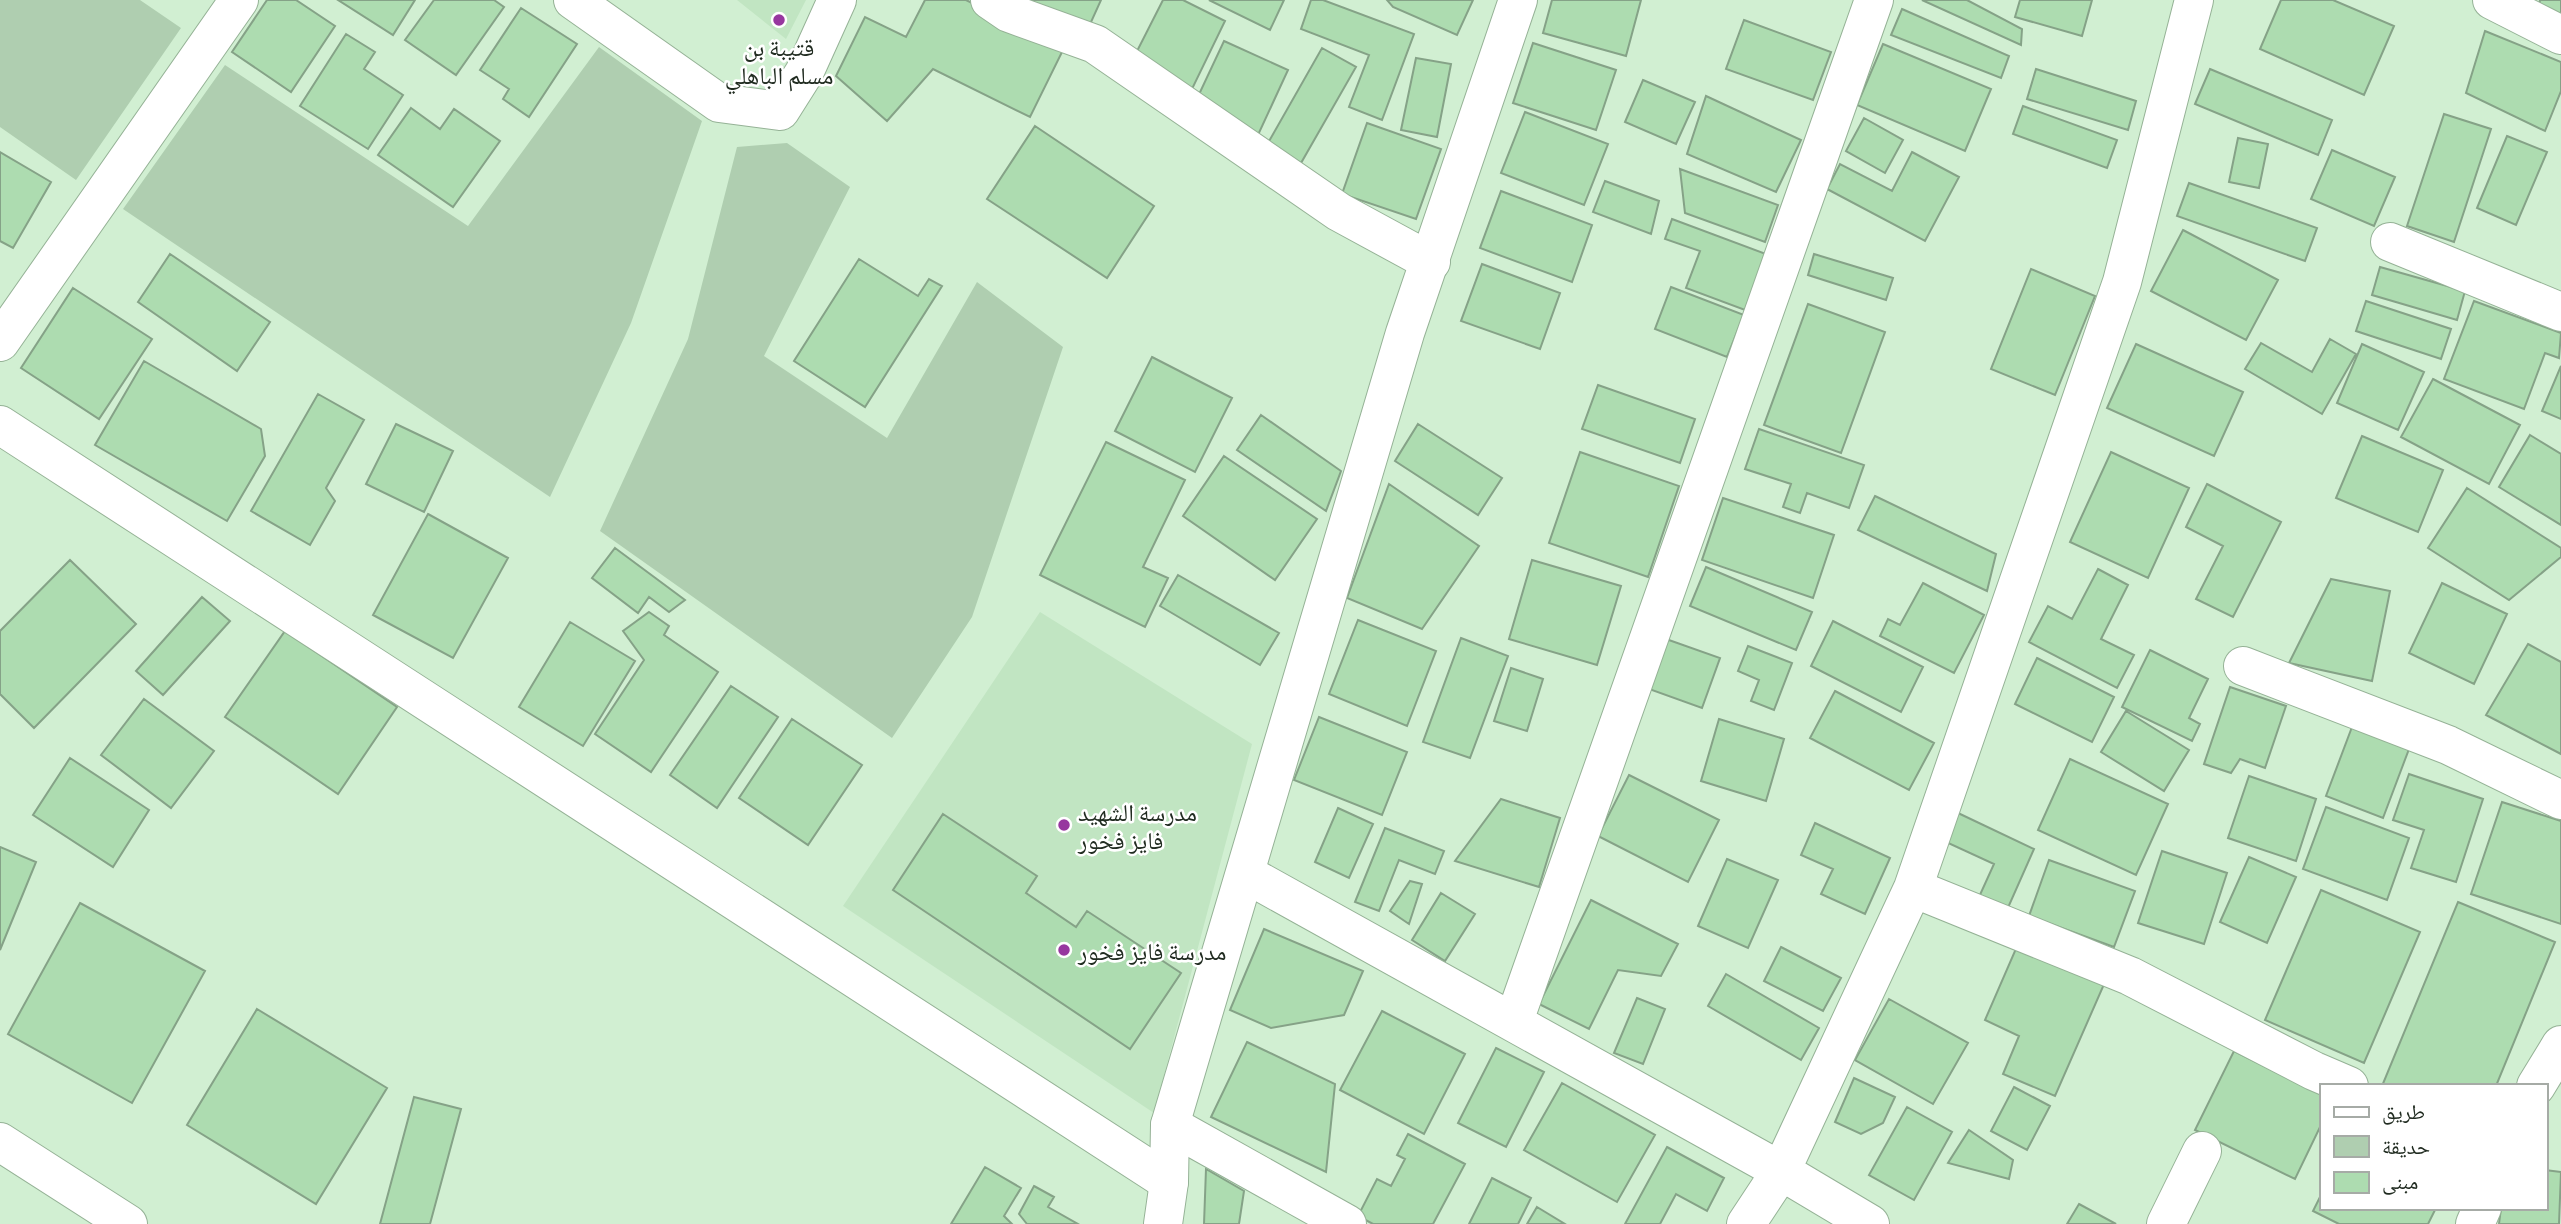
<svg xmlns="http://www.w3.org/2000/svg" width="2561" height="1224" viewBox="0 0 2561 1224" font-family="Manrope,'Noto Naskh Arabic',sans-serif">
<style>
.built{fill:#c1e5c2}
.green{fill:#afceb0}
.building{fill:#addcb0;stroke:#85a287;stroke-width:2}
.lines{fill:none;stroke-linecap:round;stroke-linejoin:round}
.minor-casing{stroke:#95b296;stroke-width:40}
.tertiary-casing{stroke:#95b296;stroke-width:40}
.secondary-casing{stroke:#95b296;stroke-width:40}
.minor{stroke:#fff;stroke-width:38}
.tertiary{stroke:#fff;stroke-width:38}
.secondary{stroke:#fff;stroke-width:38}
.poi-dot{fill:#97379f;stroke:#fff;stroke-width:2.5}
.labels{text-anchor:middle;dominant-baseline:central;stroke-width:5;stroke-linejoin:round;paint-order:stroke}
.poi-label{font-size:24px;fill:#212c21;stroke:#fff;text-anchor:start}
</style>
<rect width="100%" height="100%" fill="#d1efd2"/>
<!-- built -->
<path class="built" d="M737,0H806L786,39Z
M1040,612L1252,744L1154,1113L843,906Z"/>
<!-- green -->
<path class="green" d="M0,0H140L181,28L76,180L0,127Z
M599,47L702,121L631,323L550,497L123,209L225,65L468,226Z
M787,143L850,187L764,356L887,438L977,282L1063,347L972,617L892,738L600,531L688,339L737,147Z"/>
<!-- building -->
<path class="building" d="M267,0H296L335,26L291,92L232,52Z
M338,0H415L393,35Z
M434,0H494L504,7L456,75L405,40Z
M925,0H966L1064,48L1030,117L933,69L887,121L836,76L865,17L906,37Z
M1020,0H1101L1087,31Z
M1163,0H1183L1225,21L1192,89L1133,59Z
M1209,0H1284L1270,30Z
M1311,0H1323L1414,34L1382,120L1349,107L1369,55L1301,29Z
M1387,0H1473L1457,35L1393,7Z
M1552,0H1641L1626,56L1543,33Z
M1922,0H1967L2022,29L2021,45Z
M2020,0H2092L2082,36L2015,17Z
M2281,0H2333L2394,26L2364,95L2260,49Z
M2540,0H2561V17L2539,6Z
M521,8L577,44L529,117L503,99L509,89L480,70Z
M1902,9L2009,56L2001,78L1891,35Z
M1744,20L1831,52L1813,100L1726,69Z
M2485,31L2561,62V91L2545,131L2466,93Z
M346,34L375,52L364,69L403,95L368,149L300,106Z
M1224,41L1288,70L1258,135L1194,105Z
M1533,43L1616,70L1596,130L1513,103Z
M1883,44L1991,89L1965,151L1857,105Z
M1322,48L1356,67L1301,163L1268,143Z
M1416,58L1451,64L1437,137L1401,130Z
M2036,69L2136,101L2128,130L2027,99Z
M2210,69L2332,120L2318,155L2195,104Z
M1643,80L1695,102L1676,144L1625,122Z
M1706,96L1801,140L1776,192L1687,154Z
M2023,106L2117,140L2107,168L2013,134Z
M411,108L440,129L454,109L500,141L453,207L378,155Z
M1525,112L1608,144L1584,205L1501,173Z
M2444,114L2491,129L2454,242L2407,226Z
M1864,118L1903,140L1885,173L1846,151Z
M1367,123L1441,149L1416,219L1342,194Z
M1035,126L1154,206L1107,278L987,199Z
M2507,136L2547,152L2516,225L2477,208Z
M2238,138L2268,144L2259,188L2229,182Z
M2332,150L2395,177L2374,226L2311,199Z
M0,152L51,182L13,248L0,241Z
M1912,152L1959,177L1925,241L1827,189L1840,164L1892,191Z
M1680,169L1778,205L1765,242L1685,213Z
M1605,181L1659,201L1651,234L1593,212Z
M2189,183L2317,228L2305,261L2177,216Z
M1501,191L1592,225L1572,282L1480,248Z
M1672,219L1766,254L1745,310L1686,288L1700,251L1665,239Z
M2183,230L2278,280L2246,340L2151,291Z
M170,254L270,322L237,371L138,302Z
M1814,254L1893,278L1886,300L1808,275Z
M859,259L918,296L929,279L942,286L865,407L794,361Z
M1482,264L1560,293L1540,349L1461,321Z
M2380,267L2465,291L2457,320L2372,295Z
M2031,269L2095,296L2055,395L1991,369Z
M1671,287L1744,315L1727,357L1655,329Z
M73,288L152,339L99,419L21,368Z
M2366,301L2451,329L2441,359L2356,331Z
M2474,301L2561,333L2559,358L2545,353L2524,409L2444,379Z
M1808,304L1885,332L1841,453L1764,425Z
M2330,339L2356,354L2322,414L2245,369L2261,343L2312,372Z
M2136,344L2243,392L2214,456L2107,408Z
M2362,344L2424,372L2398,430L2337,403Z
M1152,357L1232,398L1195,472L1115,431Z
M144,361L261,429L265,456L227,521L95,445Z
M2561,366V419L2542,411Z
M2433,379L2520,425L2489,484L2401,437Z
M1598,385L1695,419L1680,463L1582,429Z
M318,394L364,420L326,488L335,501L310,545L251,511Z
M1261,415L1341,471L1326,511L1237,450Z
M396,424L453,451L424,512L366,484Z
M1418,424L1502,478L1478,515L1395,461Z
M1759,429L1864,465L1849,508L1807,493L1800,513L1783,507L1791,484L1745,469Z
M2530,435L2561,454V525L2499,487Z
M2362,436L2443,470L2418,532L2336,498Z
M1106,442L1185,480L1143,567L1168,578L1145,627L1040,575Z
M1580,452L1679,486L1648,577L1549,543Z
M2111,452L2189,488L2148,578L2070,542Z
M1224,456L1317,519L1275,580L1183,516Z
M1389,484L1479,546L1422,629L1347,598Z
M2207,484L2281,522L2233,617L2196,599L2223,546L2186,527Z
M2467,488L2561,548V557L2509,600L2428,548Z
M1875,496L1996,554L1987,591L1858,530Z
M1723,498L1834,535L1813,598L1702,560Z
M428,514L508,558L453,658L373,615Z
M615,548L685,600L669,612L649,597L638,613L592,578Z
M70,560L136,624L34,728L0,694V631Z
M1532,560L1621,586L1597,665L1509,639Z
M1706,567L1812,612L1796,650L1690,606Z
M2098,569L2128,585L2101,639L2134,655L2117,688L2029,642L2048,606L2072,619Z
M1178,575L1279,633L1260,665L1160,606Z
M2331,579L2390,591L2372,681L2289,663Z
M1923,583L1984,615L1954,673L1880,636L1888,619L1900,625Z
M2442,583L2507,614L2474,684L2409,653Z
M202,597L230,621L163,695L136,671Z
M649,612L669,626L664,635L718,672L651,772L595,734L644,660L623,631Z
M1358,620L1436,651L1407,726L1329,694Z
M1833,621L1923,667L1901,712L1811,666Z
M570,622L635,661L583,746L519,707Z
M285,631L397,707L338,794L225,717Z
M1461,638L1508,656L1470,758L1423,742Z
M1666,639L1720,658L1702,708L1649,689Z
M2528,644L2561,662V754L2486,715Z
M1748,646L1792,663L1774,710L1751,701L1759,680L1738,671Z
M2150,650L2208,679L2189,718L2200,724L2192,741L2122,707Z
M2037,658L2114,697L2092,742L2015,704Z
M1511,668L1543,679L1527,731L1494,721Z
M731,686L778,717L717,808L670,775Z
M2230,687L2286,706L2265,768L2240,759L2231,773L2204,764Z
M1835,691L1934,743L1909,790L1810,738Z
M144,699L214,751L171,808L101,755Z
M2126,711L2189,750L2164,791L2101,752Z
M1319,717L1407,752L1382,815L1294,780Z
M792,719L862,765L808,845L739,798Z
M1719,719L1784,739L1766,801L1701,781Z
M2352,727L2409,749L2383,818L2326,796Z
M70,758L149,810L113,867L33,815Z
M2070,759L2168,804L2136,875L2038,830Z
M2409,774L2483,799L2456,882L2411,868L2424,830L2393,820Z
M1629,775L1719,820L1688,882L1598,836Z
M2249,776L2316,799L2296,861L2228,838Z
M1501,799L1560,818L1539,887L1455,861Z
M2502,802L2561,821V924L2471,894Z
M2326,807L2409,838L2387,900L2303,869Z
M1338,808L1373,824L1349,878L1315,862Z
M1958,813L2034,849L2007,910L1979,897L1994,864L1946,842Z
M943,814L1037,876L1026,893L1076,927L1087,911L1181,973L1130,1049L893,890Z
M1815,823L1890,858L1865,914L1821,894L1833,869L1801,855Z
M1385,828L1444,851L1435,874L1399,860L1379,911L1355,902Z
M0,847L36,862L0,950Z
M2162,851L2227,873L2204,944L2138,923Z
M2249,857L2296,877L2267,943L2220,922Z
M1727,859L1778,880L1748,948L1698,926Z
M2049,860L2135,891L2114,947L2029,916Z
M1410,881L1422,884L1409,924L1390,911Z
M2321,890L2420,932L2364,1063L2265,1020Z
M1441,893L1475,914L1445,961L1412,940Z
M1591,900L1678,944L1661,976L1618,970L1589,1029L1539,1004Z
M2458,902L2555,942L2496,1086H2382Z
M80,903L205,971L132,1103L8,1034Z
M1264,929L1363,971L1344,1015L1271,1028L1230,1010Z
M2018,944L2105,982L2055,1096L2003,1074L2019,1036L1985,1020Z
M1781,947L1841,978L1823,1011L1764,981Z
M1726,974L1819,1028L1801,1060L1708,1006Z
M1637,998L1665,1009L1643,1064L1614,1053Z
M1889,999L1968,1043L1933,1104L1855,1060Z
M257,1009L387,1088L316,1204L187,1125Z
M1382,1011L1465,1054L1424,1134L1340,1090Z
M1247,1042L1335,1084L1326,1172L1211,1117Z
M1496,1048L1544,1072L1506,1147L1458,1123Z
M2234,1051L2321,1094V1125L2295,1179L2195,1130Z
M1854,1078L1895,1097L1883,1123L1861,1134L1835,1122Z
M1562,1083L1655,1135L1617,1202L1524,1150Z
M2014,1087L2050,1106L2027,1150L1991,1131Z
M414,1097L461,1109L430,1224H380Z
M1907,1107L1952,1132L1914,1200L1869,1175Z
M1969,1130L2013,1160L2009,1179L1948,1163Z
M1408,1134L1465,1164L1433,1224H1373L1358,1216L1377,1179L1391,1186L1405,1159L1397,1155Z
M1667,1147L1724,1178L1707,1211L1676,1194L1660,1224H1625Z
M985,1167L1021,1188L1004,1216L1012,1224H951Z
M1206,1169L1244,1191L1239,1224H1204Z
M2545,1170L2561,1172L2559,1224H2499L2501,1208H2545Z
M1492,1178L1531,1198L1518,1224H1469Z
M1034,1186L1054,1197L1048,1207L1078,1224H1027L1019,1214Z
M2321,1195V1208H2436L2428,1224H2339L2313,1211Z
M2079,1204L2116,1224H2067Z
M1537,1207L1565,1224H1527Z"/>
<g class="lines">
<defs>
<path id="minor" d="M573,0L719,103L780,111L804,73L837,0
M990,0L1009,13L1095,44L1339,212L1431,262
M2492,0L2561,35
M2390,242L2561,312
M0,342L239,0
M0,425L1169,1182
M2243,666L2448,745L2561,800
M1246,874L1781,1171L1870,1224
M1913,888L2130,976L2314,1071L2349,1086
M1514,1021L1874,0
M2536,1086L2561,1045
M1170,1125L1347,1224
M1746,1224L1781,1171L1913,888L2122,282L2194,0
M2166,1224L2202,1151
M2475,1224L2482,1208"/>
<path id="tertiary" d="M1163,1224L1169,1182L1170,1125L1405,333L1518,0"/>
<path id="secondary" d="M0,1142L128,1224"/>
</defs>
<!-- minor casing -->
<use href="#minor" class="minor-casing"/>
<!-- tertiary casing -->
<use href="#tertiary" class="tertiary-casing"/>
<!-- secondary casing -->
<use href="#secondary" class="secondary-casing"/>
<!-- minor -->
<use href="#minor" class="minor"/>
<!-- tertiary -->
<use href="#tertiary" class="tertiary"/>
<!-- secondary -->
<use href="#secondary" class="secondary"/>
</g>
<!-- markers -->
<g class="poi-dot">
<circle cx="779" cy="20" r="7"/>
<circle cx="1064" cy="825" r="7"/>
<circle cx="1064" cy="950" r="7"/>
</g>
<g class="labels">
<!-- poi labels -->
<g class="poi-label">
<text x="779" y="46" text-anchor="middle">قتيبة بن<tspan x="779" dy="28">مسلم الباهلي</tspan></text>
<text x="1078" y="811">مدرسة الشهيد<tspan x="1078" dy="28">فايز فخور</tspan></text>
<text x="1078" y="950">مدرسة فايز فخور</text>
</g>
</g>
<!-- legend -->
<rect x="2320" y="1084" width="228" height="126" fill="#ffffff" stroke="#a6aba6" stroke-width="2"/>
<rect x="2334" y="1107" width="35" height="10" fill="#ffffff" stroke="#a6aba6" stroke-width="2"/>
<text x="2382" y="1119" font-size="21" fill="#212c21">طريق</text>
<rect x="2334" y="1136" width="35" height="21" fill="#afceb0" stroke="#a6aba6" stroke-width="2"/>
<text x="2382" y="1154" font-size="21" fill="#212c21">حديقة</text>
<rect x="2334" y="1172" width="35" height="21" fill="#addcb0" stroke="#a6aba6" stroke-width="2"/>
<text x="2382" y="1189" font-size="21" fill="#212c21">مبنى</text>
</svg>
